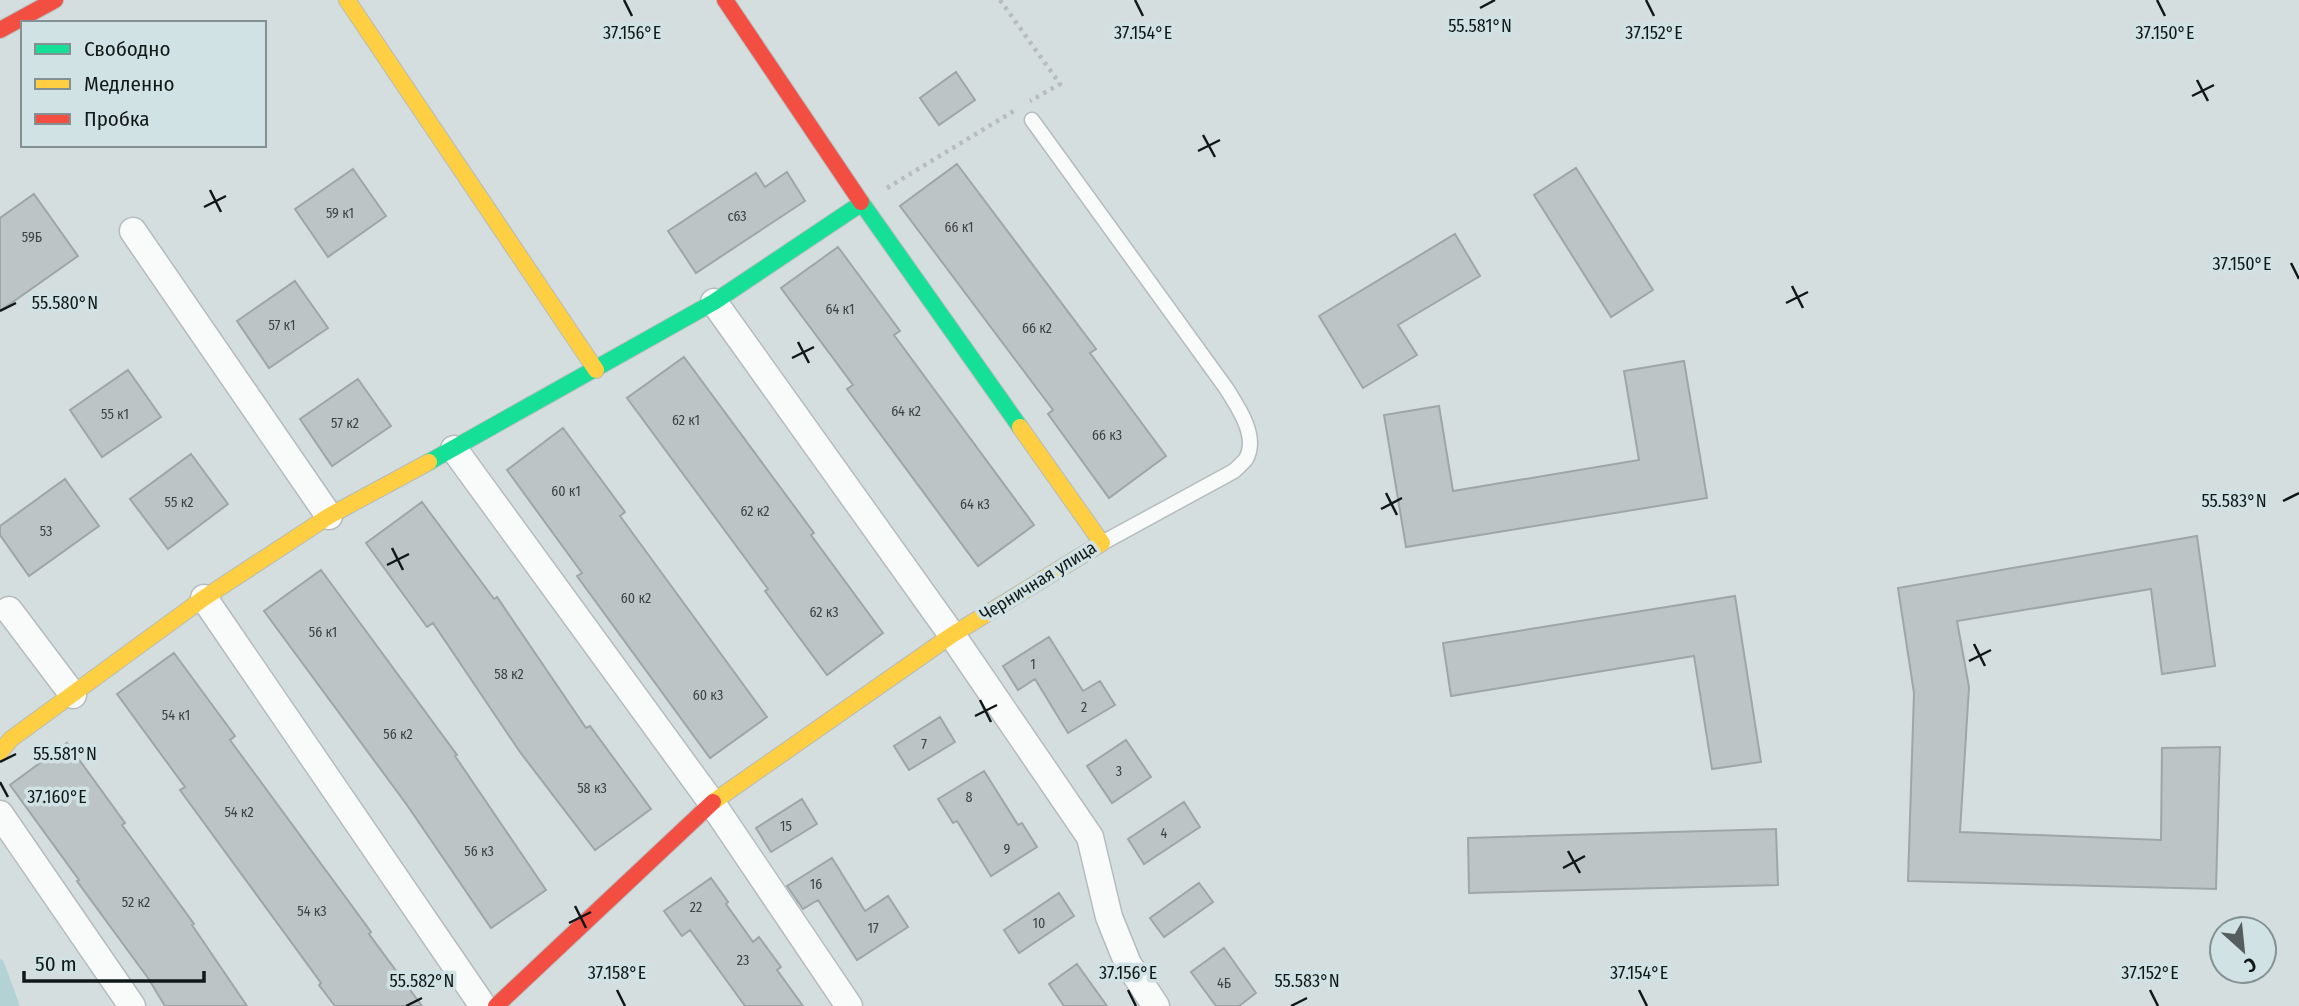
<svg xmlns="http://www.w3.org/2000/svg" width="2299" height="1006" viewBox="0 0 2299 1006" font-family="'Fira Sans Condensed',sans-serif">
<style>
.green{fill:#b3d2d4}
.building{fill:#bcc4c5;stroke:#9ea6a6;stroke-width:2}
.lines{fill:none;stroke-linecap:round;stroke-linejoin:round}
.lane-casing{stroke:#b6bcbd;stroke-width:17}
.street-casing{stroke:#b6bcbd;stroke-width:29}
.fast-casing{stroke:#b6bcbd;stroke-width:18}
.slow-casing{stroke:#b6bcbd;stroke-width:18}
.jam-casing{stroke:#b6bcbd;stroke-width:18}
.path{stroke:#b7bcbc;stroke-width:4.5;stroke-dasharray:3.5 5;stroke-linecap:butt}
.lane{stroke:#f9fafa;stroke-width:14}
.street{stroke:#f9fafa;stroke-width:26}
.fast{stroke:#16e098;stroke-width:16}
.slow{stroke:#ffcf43;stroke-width:16}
.jam{stroke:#f24e42;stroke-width:16}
.ticks{fill:none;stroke:#111818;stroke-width:2.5}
.labels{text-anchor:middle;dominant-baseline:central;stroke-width:7;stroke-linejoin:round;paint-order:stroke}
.number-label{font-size:14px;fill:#3c4343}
.street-label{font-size:18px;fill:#111818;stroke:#d0e2e3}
.ticks-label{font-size:18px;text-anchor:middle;fill:#111818;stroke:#d0e2e3;stroke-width:7;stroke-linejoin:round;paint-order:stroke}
</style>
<rect width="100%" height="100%" fill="#d4dedf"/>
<!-- green -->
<path class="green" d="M0,959L3,960L20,1006H0Z"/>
<!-- building -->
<path class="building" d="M956,72L975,100L939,125L920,98Z
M957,164L1096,349L1090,353L1166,456L1109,498L1048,414L1053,410L900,206Z
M1576,168L1653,290L1611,317L1534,195Z
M353,169L386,216L328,257L295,209Z
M787,172L805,201L696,273L668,231L756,173L765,187Z
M34,194L78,256L0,311V218Z
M1455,234L1480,276L1398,325L1417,355L1363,388L1319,316Z
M838,247L900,331L894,335L1034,525L978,566L847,389L853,385L781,288Z
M295,281L328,328L269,368L237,321Z
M684,357L814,533L811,535L883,633L827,675L765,591L768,589L627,398Z
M1684,361L1707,498L1406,547L1384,415L1439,406L1453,491L1639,460L1624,371Z
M128,370L161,417L102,457L70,410Z
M358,379L391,426L332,466L300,419Z
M563,428L625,512L620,516L767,717L710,758L577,576L582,573L507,470Z
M191,454L228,504L168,549L130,499Z
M65,479L99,526L29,576L0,535V526Z
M422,502L494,599L497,597L586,728L590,726L651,809L595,850L520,752L433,623L427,627L366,543Z
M2197,536L2215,666L2162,674L2151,589L1957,621L1969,687L1960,832L2161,840L2162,748L2220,747L2216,889L1908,881L1914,693L1898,588Z
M321,570L457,755L455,756L546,890L491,928L407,805L264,611Z
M1735,596L1761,762L1712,769L1694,656L1451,696L1443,643Z
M1049,637L1083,691L1100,681L1115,705L1068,733L1035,679L1018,690L1003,666Z
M174,653L235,736L230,740L371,932L369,934L422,1006H335L319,985L321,983L180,790L185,787L117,694Z
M940,717L955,742L909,770L894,746Z
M1126,740L1151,777L1112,803L1087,766Z
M67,743L125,823L122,825L194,924L192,925L247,1006H165L148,978L77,881L79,880L10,785Z
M984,771L1018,825L1022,823L1037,847L991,876L957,821L953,823L938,799Z
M802,799L817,824L771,852L756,828Z
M1184,802L1200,827L1144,864L1128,839Z
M1776,829L1778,885L1469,893L1468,838Z
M832,858L865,911L888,896L908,927L857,960L818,900L803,909L787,886Z
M711,878L728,902L726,904L753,942L759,937L781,967L777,970L803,1006H745L690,930L682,936L664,911Z
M1199,883L1213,902L1164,937L1150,918Z
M1059,893L1074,916L1019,953L1004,930Z
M1224,948L1256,993L1239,1006H1216L1191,972Z
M1077,964L1107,1006H1064L1049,984Z"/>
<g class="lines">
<defs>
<path id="lane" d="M1032,120L1226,388C1237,406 1259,436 1246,459C1243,463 1238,467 1234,471L1102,543"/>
<path id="street" d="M133,231L329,516
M714,302L952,635L1090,837L1109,917L1128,964L1156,1006
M454,449L712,803L849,1006
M204,598L483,1006
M9,610L73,695
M0,814L132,1006"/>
<path id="fast" d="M861,202L1020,427
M429,462L714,302L862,203"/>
<path id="slow" d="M347,0L596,370
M0,752L11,739L204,598L329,516L429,462
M713,802L952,635L1102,543L1020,427"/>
<path id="jam" d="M725,0L861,202
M0,30L55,0
M496,1006L713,802"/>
</defs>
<!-- lane casing -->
<use href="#lane" class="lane-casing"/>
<!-- street casing -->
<use href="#street" class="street-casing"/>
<!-- fast casing -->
<use href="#fast" class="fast-casing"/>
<!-- slow casing -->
<use href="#slow" class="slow-casing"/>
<!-- jam casing -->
<use href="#jam" class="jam-casing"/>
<!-- path -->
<path class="path" d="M1000,0L1060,84L1030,101
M887,188L1017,109"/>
<!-- lane -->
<use href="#lane" class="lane"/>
<!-- street -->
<use href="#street" class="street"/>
<!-- fast -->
<use href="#fast" class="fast"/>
<!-- slow -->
<use href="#slow" class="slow"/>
<!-- jam -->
<use href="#jam" class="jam"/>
</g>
<!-- ticks -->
<path class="ticks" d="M624,0L632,16M1135,0L1143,16M1646,0L1654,16M2157,0L2165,16M1480,8L1495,0M2197,80L2208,101M2192,96L2214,85M1203,135L1215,157M1198,151L1220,140M210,190L221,212M204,207L226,196M2291,263L2299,279M1792,286L1803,308M1786,303L1808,292M0,311L16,303M798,342L809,363M792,358L814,347M1386,493L1397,515M2283,501L2299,493M1381,509L1402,498M392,548L403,570M387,565L409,554M1974,644L1985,666M1969,661L1991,650M980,700L991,722M975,716L997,705M0,762L16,754M0,782L8,797M1568,851L1580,873M1563,868L1585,856M575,906L586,928M569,923L591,912M617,990L625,1006M1128,990L1136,1006M1639,990L1647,1006M2150,990L2158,1006M406,1006L422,998M1291,1006L1307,998"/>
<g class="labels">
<!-- number labels -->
<g class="number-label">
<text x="340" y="213">59 к1</text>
<text x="737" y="216">с63</text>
<text x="959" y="227">66 к1</text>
<text x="32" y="237">59Б</text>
<text x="840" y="309">64 к1</text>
<text x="282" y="325">57 к1</text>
<text x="1037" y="328">66 к2</text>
<text x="906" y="411">64 к2</text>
<text x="115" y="414">55 к1</text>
<text x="686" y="420">62 к1</text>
<text x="345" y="423">57 к2</text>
<text x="1107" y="435">66 к3</text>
<text x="566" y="491">60 к1</text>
<text x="179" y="502">55 к2</text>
<text x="975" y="504">64 к3</text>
<text x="755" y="511">62 к2</text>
<text x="46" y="531">53</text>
<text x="636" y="598">60 к2</text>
<text x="824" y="612">62 к3</text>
<text x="323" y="632">56 к1</text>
<text x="1033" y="664">1</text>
<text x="509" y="674">58 к2</text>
<text x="708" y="695">60 к3</text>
<text x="1084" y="707">2</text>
<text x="176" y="715">54 к1</text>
<text x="398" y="734">56 к2</text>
<text x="924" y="744">7</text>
<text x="1119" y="771">3</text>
<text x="592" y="788">58 к3</text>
<text x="969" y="797">8</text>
<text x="239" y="812">54 к2</text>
<text x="786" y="826">15</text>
<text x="1164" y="833">4</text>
<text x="1007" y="849">9</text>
<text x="479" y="851">56 к3</text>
<text x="816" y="884">16</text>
<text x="136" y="902">52 к2</text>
<text x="696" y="907">22</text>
<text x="312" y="911">54 к3</text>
<text x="1039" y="923">10</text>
<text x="873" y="928">17</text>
<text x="743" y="960">23</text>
<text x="1224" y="983">4Б</text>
</g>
<!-- street labels -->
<g class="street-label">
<text transform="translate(1038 581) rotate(-32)">Черничная улица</text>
</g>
</g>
<g class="ticks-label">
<text x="1480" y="32">55.581°N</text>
<text x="632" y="39">37.156°E</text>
<text x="1143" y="39">37.154°E</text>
<text x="1654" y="39">37.152°E</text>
<text x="2165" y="39">37.150°E</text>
<text x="2242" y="270">37.150°E</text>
<text x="65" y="309">55.580°N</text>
<text x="2234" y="507">55.583°N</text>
<text x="65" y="760">55.581°N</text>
<text x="57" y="803">37.160°E</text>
<text x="617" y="979">37.158°E</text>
<text x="1128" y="979">37.156°E</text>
<text x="1639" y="979">37.154°E</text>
<text x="2150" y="979">37.152°E</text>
<text x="422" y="987">55.582°N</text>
<text x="1307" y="987">55.583°N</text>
</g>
<!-- legend -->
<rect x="21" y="21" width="245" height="126" fill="#d0e2e3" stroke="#849192" stroke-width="2"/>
<rect x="35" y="44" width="35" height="10" fill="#16e098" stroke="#849192" stroke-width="2"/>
<text x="84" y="56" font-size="21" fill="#111818">Свободно</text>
<rect x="35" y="79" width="35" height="10" fill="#ffcf43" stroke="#849192" stroke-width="2"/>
<text x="84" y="91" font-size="21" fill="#111818">Медленно</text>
<rect x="35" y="114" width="35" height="10" fill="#f24e42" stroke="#849192" stroke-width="2"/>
<text x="84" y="126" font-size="21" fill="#111818">Пробка</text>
<!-- north arrow -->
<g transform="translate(2243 950) rotate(153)"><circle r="33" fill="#d0e2e3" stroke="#849192" stroke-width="2"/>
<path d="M0-5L12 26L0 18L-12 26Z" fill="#555d5e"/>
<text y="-10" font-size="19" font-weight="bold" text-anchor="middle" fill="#111818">С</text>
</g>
<!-- scale -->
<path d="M24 971v10h180v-10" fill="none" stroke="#111818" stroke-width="3.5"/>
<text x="35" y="971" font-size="21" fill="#111818" stroke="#d0e2e3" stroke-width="5" paint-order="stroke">50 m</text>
</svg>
